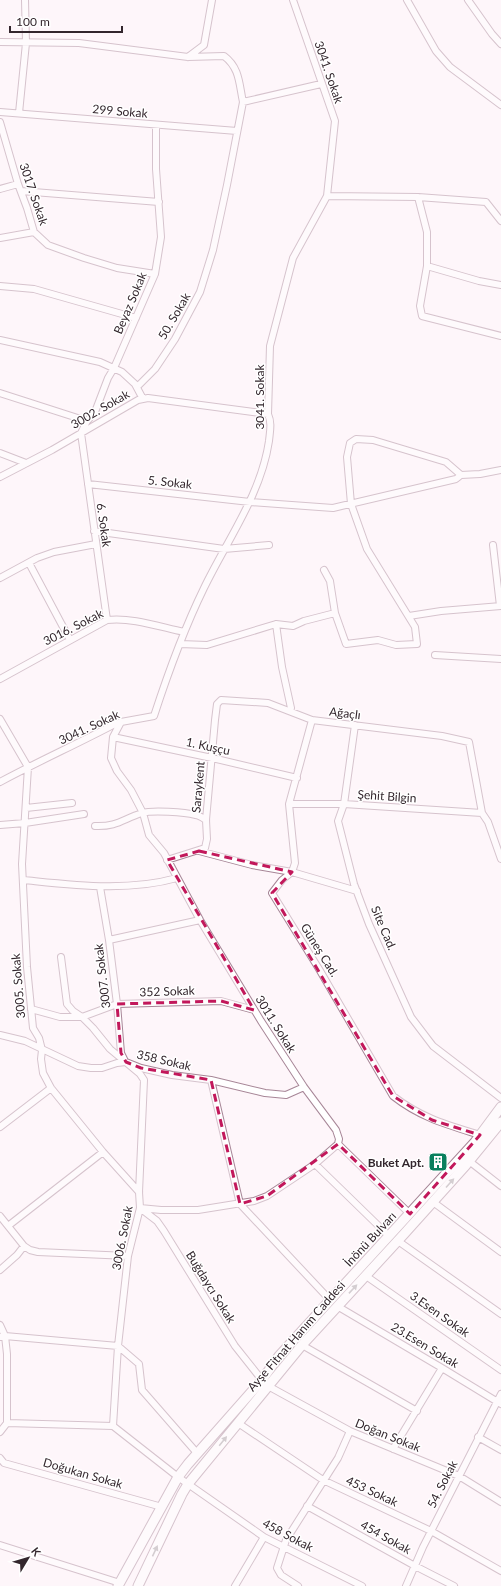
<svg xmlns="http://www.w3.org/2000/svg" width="501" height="1586" viewBox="0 0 501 1586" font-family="Lato,sans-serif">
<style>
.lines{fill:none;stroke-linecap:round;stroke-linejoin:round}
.street-casing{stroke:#a78697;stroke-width:8}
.secondary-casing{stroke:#a78697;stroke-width:11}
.street{stroke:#fff;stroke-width:6}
.secondary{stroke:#fff;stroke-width:9}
.oneway{fill:#a39da0}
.marked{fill:none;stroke:#c2185b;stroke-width:3;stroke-dasharray:8 5;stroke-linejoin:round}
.labels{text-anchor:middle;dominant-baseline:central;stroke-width:3;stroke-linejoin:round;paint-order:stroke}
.street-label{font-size:12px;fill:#33262d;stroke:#fff}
.poi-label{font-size:12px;font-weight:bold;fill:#33262d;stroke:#fff;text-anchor:end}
</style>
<rect width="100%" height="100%" fill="#fef6fa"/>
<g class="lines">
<defs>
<path id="street" d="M407,0L436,51L450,67L501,105
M468,0L492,34L501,44
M0,42L79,43L188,57L224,56C240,68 239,84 243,102L321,84
M188,57L204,45L212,0
M0,112L237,131
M19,113L26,43L25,0
M0,122L18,184L27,208L34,232L48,245L84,258L117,268L155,274
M0,189L18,184
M21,191L159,202
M327,196L418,197L486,202L501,221
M418,197L427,232V266L420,306L422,316L501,336
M0,238L34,232
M427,266L479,281L501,285
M0,286L34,289L136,318
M0,340L100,362L122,372L135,384L143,399
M137,387L155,369L175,339L200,292L213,250L227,185L243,102
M0,393L87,421
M0,453L26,463
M0,477L52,450L138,400L148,398L268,414
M88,484L250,502L333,508L456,479L461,475L480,474L501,470
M94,531L224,549L269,545
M493,545L500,606
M29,563L70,640
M324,570L330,581L335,613L346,644L378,640L396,645L417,644L415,627L367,549L351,504L347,457L350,443L356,439L373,440L446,462L461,475
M0,578L37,558L54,552L96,544
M409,616L441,611L501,606
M107,620L81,433L87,421L95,412L108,378L114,368L155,274L161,237L156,169V125
M276,624L282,667L291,708L289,711
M180,644L207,645L276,624L293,626L304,621L335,613
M435,655L501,659
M0,679L107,620C132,617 160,627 184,632
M0,719L28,767L22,864L27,967L33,1028L39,1038L42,1050L41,1059L43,1073L51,1088L103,1152L139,1192
M312,720L289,804L295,863L292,872L282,880L272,893L319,969L393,1096C421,1118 448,1125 480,1135
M121,722L113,737L111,758L117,771L131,790L143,813L149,835L164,853L200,920L261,1021L304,1087L336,1130L339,1139L338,1144L315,1164L267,1196L254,1201L198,1210H161L140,1208
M355,725L344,804L338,821L354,884L369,924L411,1017L433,1046L501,1098
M113,737L212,758L297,778
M0,782C37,762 75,745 113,725L121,722L154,716C168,673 184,629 204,588C227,540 261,495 269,441C270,431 272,423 268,414L270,346L293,258L327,196L335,121L293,0
M289,804H344L482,813
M26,808L72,803
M0,825L25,823L84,814
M95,826C117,827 123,819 142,813C152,810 185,812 195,815C199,815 203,818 206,820
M199,851L252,865L292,872L357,891
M167,860L205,848L207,839L206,820L215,720L217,704L221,700L268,703L312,720L442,736L469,742L482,813L488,822L501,859
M24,880C74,885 127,892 177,878
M100,887L109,940L117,1004L121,1053L124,1059
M109,940L200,920
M61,957L67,1004L73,1011L82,1017L93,1028L110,1049L140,1074L144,1080L139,1192L140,1208L128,1256L118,1346L113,1426L178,1477L264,1537L362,1586
M31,1009L60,1017H82L117,1004L221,1001L254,1010
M0,1035L25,1041L78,1066L91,1068H102L117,1063L126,1062L141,1068L172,1075L211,1080L265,1093L286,1095L304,1087
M211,1080L240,1204L330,1300
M0,1127L51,1088
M338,1144L410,1214
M469,1161L501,1186
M315,1164L389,1236
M433,1202L501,1252
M140,1208L157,1221L164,1231L235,1346L262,1380
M0,1216L24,1246
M8,1226L103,1152
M398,1241L501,1314
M0,1270L17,1255L24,1246L30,1250L38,1252L128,1256
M366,1276L501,1370
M337,1306L442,1368L501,1404
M0,1325L5,1336L7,1354V1423
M0,1337L5,1336L118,1346L139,1364L142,1390L197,1453
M302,1345L417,1411
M268,1386L350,1431L459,1476L501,1502
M238,1423L323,1480L431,1531L501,1571
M0,1432L7,1423L113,1426
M478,1437L501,1450
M393,1449L442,1368
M0,1458L4,1463L162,1507
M307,1506L415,1566L454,1586
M0,1545L120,1583
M235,1586L264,1537
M298,1586L281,1575L277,1568L286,1540L338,1458L350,1431
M406,1586L423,1547L501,1394"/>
<path id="secondary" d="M118,1586L178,1477L188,1464L262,1380L279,1356L475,1142L501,1107
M138,1586L182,1494L188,1484L302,1345L404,1234L466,1165L501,1122"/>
</defs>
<!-- street casing -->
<use href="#street" class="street-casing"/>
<!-- secondary casing -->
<use href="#secondary" class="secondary-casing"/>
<!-- street -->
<use href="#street" class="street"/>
<!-- secondary -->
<use href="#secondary" class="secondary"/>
</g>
<!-- one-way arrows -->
<defs><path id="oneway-solid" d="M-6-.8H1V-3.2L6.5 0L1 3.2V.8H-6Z"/></defs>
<g class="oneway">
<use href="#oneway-solid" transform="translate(450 1183) rotate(-48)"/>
<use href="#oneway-solid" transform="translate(353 1289) rotate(-47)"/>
<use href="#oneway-solid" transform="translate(223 1441) rotate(-51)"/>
<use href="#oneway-solid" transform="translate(155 1551) rotate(-65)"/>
</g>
<!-- marked area -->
<path d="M0 0H501V1586H0ZM199,851L292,872L272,893L393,1096L432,1120L480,1135L410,1214L338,1144L267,1196L240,1204L211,1080L141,1068L126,1062L121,1053L117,1004L221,1001L254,1010L167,860Z" fill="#fef6fa" fill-opacity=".55" fill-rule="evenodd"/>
<path class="marked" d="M199,851L292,872L272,893L393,1096L432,1120L480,1135L410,1214L338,1144L267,1196L240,1204L211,1080L141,1068L126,1062L121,1053L117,1004L221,1001L254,1010L167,860Z"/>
<!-- icons -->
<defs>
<symbol id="building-square" viewBox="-11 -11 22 22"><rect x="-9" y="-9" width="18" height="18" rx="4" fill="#097f5d" stroke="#fff"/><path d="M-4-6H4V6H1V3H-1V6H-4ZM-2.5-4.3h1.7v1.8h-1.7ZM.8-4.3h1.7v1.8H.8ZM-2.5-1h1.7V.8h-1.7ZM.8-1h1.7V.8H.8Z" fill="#fff"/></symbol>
</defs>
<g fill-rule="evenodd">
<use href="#building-square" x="427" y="1151" width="22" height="22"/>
</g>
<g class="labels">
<!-- street labels -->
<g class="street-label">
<text transform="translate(329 72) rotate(71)">3041. Sokak</text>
<text transform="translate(120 111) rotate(5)">299 Sokak</text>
<text transform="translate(34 194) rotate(71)">3017. Sokak</text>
<text transform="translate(130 303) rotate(-67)">Beyaz Sokak</text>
<text transform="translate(174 316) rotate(-60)">50. Sokak</text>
<text transform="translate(259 397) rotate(-90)">3041. Sokak</text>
<text transform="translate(100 409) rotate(-30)">3002. Sokak</text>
<text transform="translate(170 482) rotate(6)">5. Sokak</text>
<text transform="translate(104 525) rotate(82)">6. Sokak</text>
<text transform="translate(73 627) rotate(-27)">3016. Sokak</text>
<text transform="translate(345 713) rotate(7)">Ağaçlı</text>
<text transform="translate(89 727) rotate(-25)">3041. Sokak</text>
<text transform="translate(208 746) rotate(12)">1. Kuşçu</text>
<text transform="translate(198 787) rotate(-85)">Saraykent</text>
<text transform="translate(387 796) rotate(4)">Şehit Bilgin</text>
<text transform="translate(384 928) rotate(67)">Site Cad.</text>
<text transform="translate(320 950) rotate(58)">Güneş Cad.</text>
<text transform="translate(102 976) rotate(-97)">3007. Sokak</text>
<text transform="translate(18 986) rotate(-95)">3005. Sokak</text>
<text transform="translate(167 991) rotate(-2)">352 Sokak</text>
<text transform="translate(276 1024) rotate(58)">3011. Sokak</text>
<text transform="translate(164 1060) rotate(13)">358 Sokak</text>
<text transform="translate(122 1238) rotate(-79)">3006. Sokak</text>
<text transform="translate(370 1239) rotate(-47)">İnönü Bulvarı</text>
<text transform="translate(211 1287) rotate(58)">Buğdaycı Sokak</text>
<text transform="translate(440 1314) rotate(35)">3.Esen Sokak</text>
<text transform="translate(296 1336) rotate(-49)">Ayşe Fitnat Hanım Caddesi</text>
<text transform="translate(425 1345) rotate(31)">23.Esen Sokak</text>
<text transform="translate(388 1435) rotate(22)">Doğan Sokak</text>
<text transform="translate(83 1473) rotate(16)">Doğukan Sokak</text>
<text transform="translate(442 1484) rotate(-63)">54. Sokak</text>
<text transform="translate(372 1491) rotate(25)">453 Sokak</text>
<text transform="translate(288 1535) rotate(28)">458 Sokak</text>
<text transform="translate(386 1537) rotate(29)">454 Sokak</text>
</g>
<!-- poi labels -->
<g class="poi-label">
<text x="424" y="1162">Buket Apt.</text>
</g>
</g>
<!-- north arrow -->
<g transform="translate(28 1558) rotate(52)" stroke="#ffffff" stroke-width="3" paint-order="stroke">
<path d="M0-3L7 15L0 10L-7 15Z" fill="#33262d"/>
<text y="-6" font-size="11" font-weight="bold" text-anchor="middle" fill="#33262d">K</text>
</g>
<!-- scale -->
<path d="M10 26v6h112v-6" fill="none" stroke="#33262d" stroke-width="2"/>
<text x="16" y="26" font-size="12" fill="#33262d" stroke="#ffffff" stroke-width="3" paint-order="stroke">100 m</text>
</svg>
